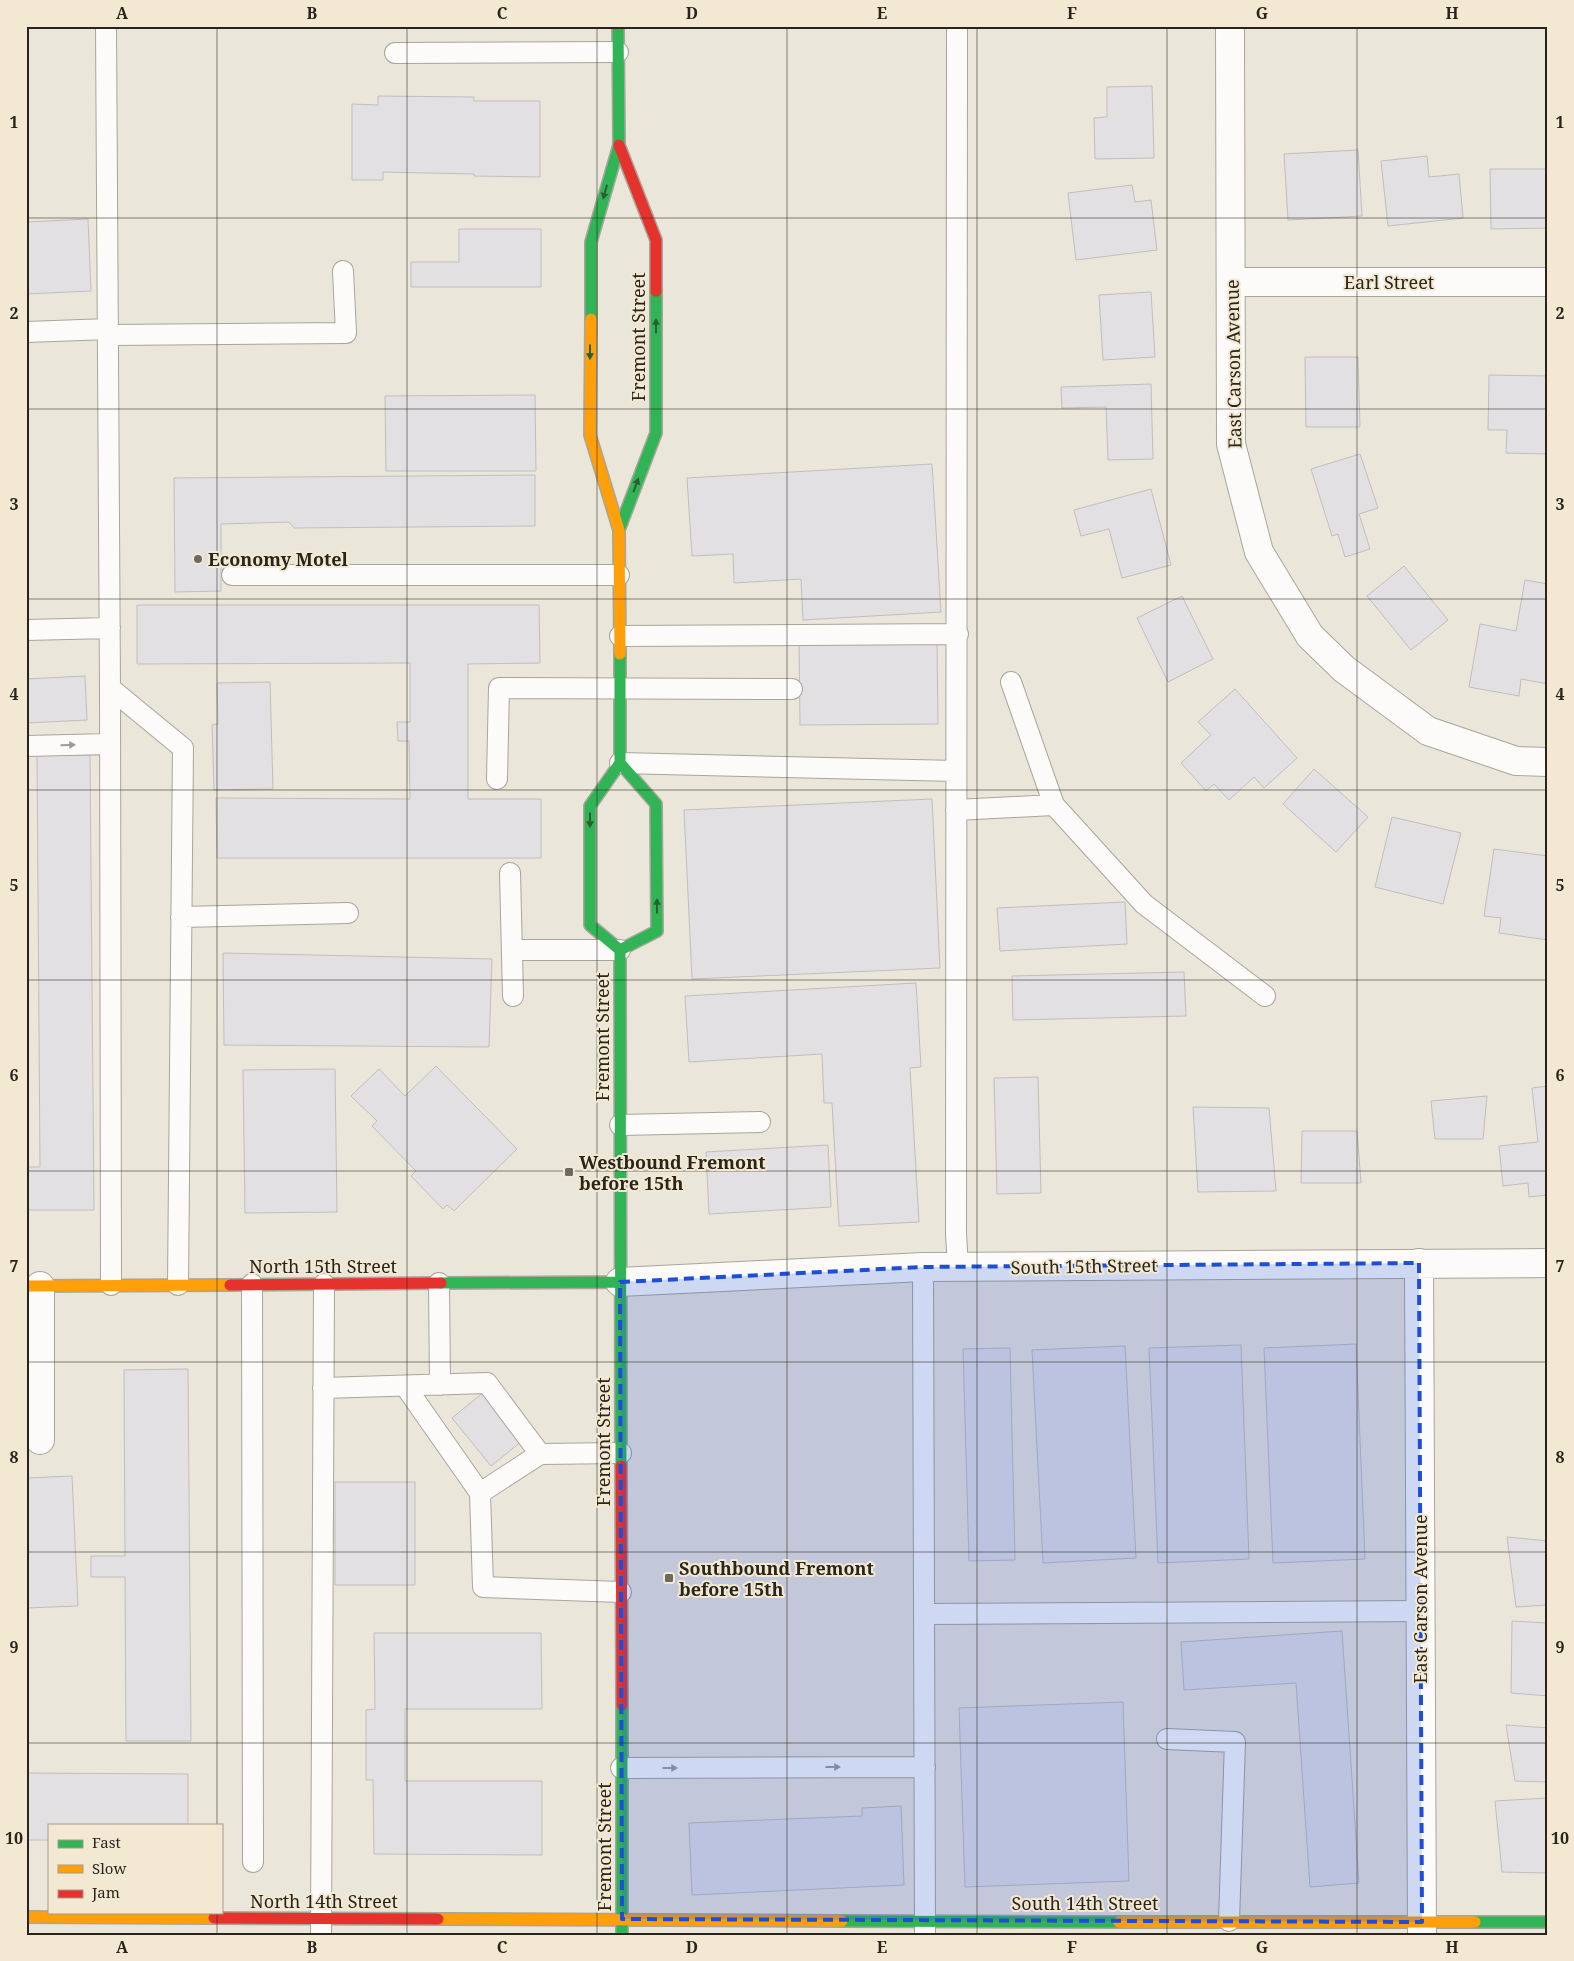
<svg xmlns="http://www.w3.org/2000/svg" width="1574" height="1961" viewBox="0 0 1574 1961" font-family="'Noto Serif',serif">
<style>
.building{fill:#e3e0e4;stroke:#c0bebd}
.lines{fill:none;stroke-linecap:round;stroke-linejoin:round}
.lane-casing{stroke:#a8a59b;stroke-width:22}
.street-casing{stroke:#a8a59b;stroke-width:30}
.fast-casing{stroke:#a8a59b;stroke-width:14}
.slow-casing{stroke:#a8a59b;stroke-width:14}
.jam-casing{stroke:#a8a59b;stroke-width:14}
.lane{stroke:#fcfbf9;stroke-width:20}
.street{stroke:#fcfbf9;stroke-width:28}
.fast{stroke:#30b455;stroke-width:11}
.slow{stroke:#ff9f0a;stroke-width:11}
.jam{stroke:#e5322d;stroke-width:11}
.oneway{fill:#2c5e33}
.oneway2{fill:#9d9b96}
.marked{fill:#1d4ed8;fill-opacity:0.2;stroke:#1d4ed8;stroke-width:4;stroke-dasharray:10 6;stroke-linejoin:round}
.grid{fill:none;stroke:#29251c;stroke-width:1;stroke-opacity:0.55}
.poi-dot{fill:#6d695e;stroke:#f3e9d2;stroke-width:2}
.labels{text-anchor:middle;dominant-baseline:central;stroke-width:4;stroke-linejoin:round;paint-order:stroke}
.street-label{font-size:18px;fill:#29251c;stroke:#f3e9d2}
.poi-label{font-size:18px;font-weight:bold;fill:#29251c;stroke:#f3e9d2;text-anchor:start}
.neatline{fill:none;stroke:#29251c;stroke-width:2}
.grid-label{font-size:16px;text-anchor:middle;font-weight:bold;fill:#29251c}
</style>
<rect width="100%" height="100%" fill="#ebe6da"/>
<!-- building -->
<path class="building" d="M1152,86L1154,158L1095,159L1094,118L1107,117V87Z
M378,96L474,97V101H540V177L474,176V174L383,172V180H352V104L378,105Z
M1358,150L1362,216L1288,220L1284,154Z
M1427,156L1429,177L1459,174L1463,218L1388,226L1381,161Z
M1490,169H1548V228L1491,229Z
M1132,185L1135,202L1151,200L1157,250L1076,260L1068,193Z
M88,219L91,291L26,294V222Z
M459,229H541V287H411V262H459Z
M1151,292L1155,357L1103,360L1099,295Z
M1305,357H1358L1360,427H1306Z
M1489,375L1548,376V454L1506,453L1507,430H1488Z
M1151,384L1153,459L1108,460L1106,407L1062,408L1061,387Z
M535,395L536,471H386L385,396Z
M1360,454L1378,508L1359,514L1370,549L1345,557L1338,534L1332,536L1311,469Z
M932,464L941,612L803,620L801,579L734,583L733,554L692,556L687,478Z
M535,475V526L294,528L289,522L221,524V591L175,592L174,478Z
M1151,489L1171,565L1122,578L1109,529L1081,536L1074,510Z
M1404,566L1448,620L1411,650L1367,596Z
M1525,580L1548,584V684L1521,679L1519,696L1469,687L1480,624L1516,631Z
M1182,596L1213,659L1168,682L1137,618Z
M137,605H539L540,663L468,664V799H541V858H217L216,798L410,799L409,741H398L397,722H410V663L137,664Z
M937,639L938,724L800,725L799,640Z
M85,676L87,720L26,723V679Z
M270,682L273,789L214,790L212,725L218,724L217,683Z
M1235,689L1297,758L1264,788L1254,777L1229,800L1214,784L1206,791L1181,763L1211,735L1198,722Z
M37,755H90L94,1210H26V1167H40Z
M1314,769L1368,817L1336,852L1283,804Z
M932,799L940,968L692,979L684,810Z
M1392,817L1461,833L1443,904L1375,887Z
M1494,849L1548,856V940L1499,933L1501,918L1484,916Z
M1125,902L1127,944L1000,951L997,908Z
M223,953L492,959L489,1047L224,1045Z
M1184,972L1186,1016L1013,1020L1012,976Z
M916,983L921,1067L910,1068L919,1222L839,1226L832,1103H824L822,1054L689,1062L685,996Z
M436,1066L517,1149L454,1211L447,1205L443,1209L411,1176L416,1171L372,1126L377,1121L351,1096L379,1069L405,1096Z
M335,1069L337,1212L245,1213L243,1070Z
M1038,1077L1041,1193L997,1194L994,1078Z
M1548,1086V1195L1529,1197L1528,1183L1503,1186L1499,1146L1538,1142L1532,1088Z
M1487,1096L1483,1139H1435L1431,1101Z
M1193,1107L1269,1108L1276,1191L1198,1192Z
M1302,1131H1357L1361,1183H1301Z
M828,1145L831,1207L709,1214L706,1152Z
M1356,1344L1365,1559L1273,1563L1264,1348Z
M1241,1345L1249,1559L1158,1563L1149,1348Z
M1125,1346L1136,1558L1043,1563L1032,1350Z
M1010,1348L1015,1560L969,1561L963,1349Z
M188,1369L191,1741H126L125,1577H91V1556H125L124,1370Z
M484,1392L522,1441L491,1466L452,1418Z
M72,1476L78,1606L26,1608V1478Z
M335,1482H415V1585H335Z
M1507,1537L1548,1541V1605L1516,1607Z
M1512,1621L1548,1623V1696L1511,1693Z
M1342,1631L1359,1883L1310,1887L1296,1683L1184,1690L1181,1642Z
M374,1633H541L542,1709H405V1781H542V1855L374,1854L373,1780H366V1710L375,1709Z
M1123,1702L1129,1881L965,1887L959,1708Z
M1506,1725L1548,1728V1782L1515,1781Z
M26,1773L188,1774V1825H49V1840H26Z
M1548,1798V1873L1502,1872L1495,1801Z
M901,1806L904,1885L692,1895L689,1823L862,1816V1808Z"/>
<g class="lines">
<defs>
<path id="lane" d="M106,26L110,688L183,748L178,1285
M957,26L956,1234L958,1267
M395,53L618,52
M26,332L109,329
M109,335L346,333L343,271
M232,575H619
M26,630L110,628
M620,636L958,634
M1011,682L1054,805L1144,904L1265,996
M110,688L111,1285
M26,746L110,744
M620,763L956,771
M497,779L499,688L792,689
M956,810L1054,805
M510,873L513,996
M181,917L348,913
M512,950H620
M620,1125L760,1122
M923,1267L925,1933
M439,1283L440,1385
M252,1284L253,1862
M405,1386L480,1493L483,1587L621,1592
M323,1388L487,1383L540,1454L621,1453
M480,1493L540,1454
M925,1614L1420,1611
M1167,1739L1235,1742L1229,1921
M621,1768L925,1767
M321,1935L324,1284"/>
<path id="street" d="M1230,26L1231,444L1259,552L1310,636L1344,669L1428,731L1516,761L1548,762
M1231,282H1548
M1419,1263L1422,1935
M620,1282L923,1267L1548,1263
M40,1286V1440"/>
<path id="fast" d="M591,319V242L619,145L618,26
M619,530L656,433V291
M620,654V763L590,806V925L620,950
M620,763L656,804L657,931L620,950
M620,950L621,1466
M441,1283L620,1282
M622,1705V1935
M842,1921L1119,1922
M1475,1922H1548"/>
<path id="slow" d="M591,319L590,435L619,530L620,654
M26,1286L230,1285
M26,1917L214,1918
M438,1919L842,1921
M1119,1922H1475"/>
<path id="jam" d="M619,145L656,240V291
M230,1285L441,1283
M621,1466L622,1705
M214,1918L438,1919"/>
</defs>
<!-- lane casing -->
<use href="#lane" class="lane-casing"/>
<!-- street casing -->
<use href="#street" class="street-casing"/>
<!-- fast casing -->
<use href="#fast" class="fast-casing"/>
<!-- slow casing -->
<use href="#slow" class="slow-casing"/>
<!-- jam casing -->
<use href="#jam" class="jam-casing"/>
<!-- lane -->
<use href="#lane" class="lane"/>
<!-- street -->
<use href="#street" class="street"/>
<!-- fast -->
<use href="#fast" class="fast"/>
<!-- slow -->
<use href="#slow" class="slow"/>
<!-- jam -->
<use href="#jam" class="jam"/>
</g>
<!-- one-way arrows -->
<defs><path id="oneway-solid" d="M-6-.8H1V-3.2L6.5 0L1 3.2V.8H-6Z" transform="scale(1.25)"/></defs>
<g class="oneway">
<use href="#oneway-solid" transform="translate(605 192) rotate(106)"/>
<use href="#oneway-solid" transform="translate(656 326) rotate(-90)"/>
<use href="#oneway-solid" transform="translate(590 352) rotate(90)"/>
<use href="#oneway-solid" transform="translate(636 485) rotate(-70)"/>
<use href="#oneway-solid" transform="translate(590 820) rotate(90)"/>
<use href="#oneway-solid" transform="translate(657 906) rotate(-90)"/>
</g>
<g class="oneway2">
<use href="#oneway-solid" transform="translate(68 745) rotate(-1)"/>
<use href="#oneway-solid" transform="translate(833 1767)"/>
<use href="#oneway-solid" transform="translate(670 1768)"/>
</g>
<!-- marked area -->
<path class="marked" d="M1419,1263L1422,1922L622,1919L620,1282L923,1267Z"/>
<!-- grid -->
<path class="grid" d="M217,26V1825M407,26V1935M597,26V1935M787,26V1935M977,26V1935M1167,26V1935M1357,26V1935M26,218H1548M26,409H1548M26,599H1548M26,790H1548M26,980H1548M26,1171H1548M26,1362H1548M26,1552H1548M26,1743H1548M217,1912V1935"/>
<!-- markers -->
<g class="poi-dot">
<circle cx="198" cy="559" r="5"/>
<rect x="564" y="1167" width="10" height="10" rx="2.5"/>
<rect x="664" y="1573" width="10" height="10" rx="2.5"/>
</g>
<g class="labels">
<!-- street labels -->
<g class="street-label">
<text x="1389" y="282">Earl Street</text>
<text transform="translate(638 337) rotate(-90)">Fremont Street</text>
<text transform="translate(1233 364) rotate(-91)">East Carson Avenue</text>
<text transform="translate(602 1037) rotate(-90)">Fremont Street</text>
<text x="323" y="1266">North 15th Street</text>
<text transform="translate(1084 1266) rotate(-1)">South 15th Street</text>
<text transform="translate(603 1442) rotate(-90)">Fremont Street</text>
<text transform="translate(1420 1599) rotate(-90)">East Carson Avenue</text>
<text transform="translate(604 1847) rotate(-90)">Fremont Street</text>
<text x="324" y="1901">North 14th Street</text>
<text x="1085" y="1903">South 14th Street</text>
</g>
<!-- poi labels -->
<g class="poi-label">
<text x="208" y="559">Economy Motel</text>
<text x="579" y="1162">Westbound Fremont<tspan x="579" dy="21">before 15th</tspan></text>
<text x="679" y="1568">Southbound Fremont<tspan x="679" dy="21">before 15th</tspan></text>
</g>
</g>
<!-- border -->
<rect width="1574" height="1961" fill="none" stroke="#f3e9d2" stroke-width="55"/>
<!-- legend -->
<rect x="48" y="1824" width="175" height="90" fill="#f3e9d2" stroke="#a29b89"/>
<rect x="58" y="1840" width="25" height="8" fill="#30b455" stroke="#a29b89"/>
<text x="92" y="1848" font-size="15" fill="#29251c">Fast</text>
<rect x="58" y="1865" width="25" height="8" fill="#ff9f0a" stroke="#a29b89"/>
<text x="92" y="1874" font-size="15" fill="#29251c">Slow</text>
<rect x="58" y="1890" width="25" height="8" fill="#e5322d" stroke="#a29b89"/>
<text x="92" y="1898" font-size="15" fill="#29251c">Jam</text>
<rect x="28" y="28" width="1518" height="1906" class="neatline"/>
<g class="grid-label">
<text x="122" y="19">A</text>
<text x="312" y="19">B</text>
<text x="502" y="19">C</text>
<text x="692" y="19">D</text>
<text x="882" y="19">E</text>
<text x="1072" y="19">F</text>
<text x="1262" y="19">G</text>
<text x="1452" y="19">H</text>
<text x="14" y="128">1</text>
<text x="1560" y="128">1</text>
<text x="14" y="319">2</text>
<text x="1560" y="319">2</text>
<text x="14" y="510">3</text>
<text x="1560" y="510">3</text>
<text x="14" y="700">4</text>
<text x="1560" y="700">4</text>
<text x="14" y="891">5</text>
<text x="1560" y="891">5</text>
<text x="14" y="1081">6</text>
<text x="1560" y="1081">6</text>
<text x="14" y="1272">7</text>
<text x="1560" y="1272">7</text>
<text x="14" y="1463">8</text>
<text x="1560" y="1463">8</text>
<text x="14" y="1653">9</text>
<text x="1560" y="1653">9</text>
<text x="14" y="1844">10</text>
<text x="1560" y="1844">10</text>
<text x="122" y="1953">A</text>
<text x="312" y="1953">B</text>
<text x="502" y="1953">C</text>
<text x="692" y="1953">D</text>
<text x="882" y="1953">E</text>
<text x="1072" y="1953">F</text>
<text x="1262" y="1953">G</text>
<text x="1452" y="1953">H</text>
</g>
</svg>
